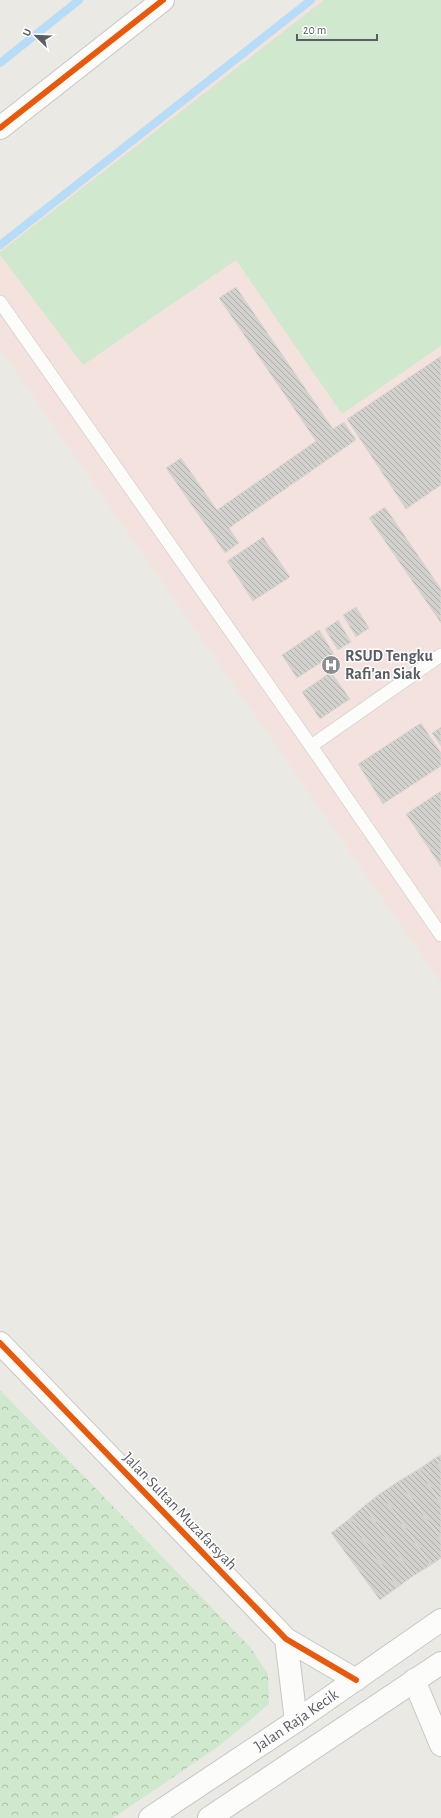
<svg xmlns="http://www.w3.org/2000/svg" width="441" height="1818" viewBox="0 0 441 1818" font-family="'Alegreya Sans',sans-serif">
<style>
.medical{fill:#f4e2de}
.green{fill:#d0e8cd}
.forest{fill:url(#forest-crowns)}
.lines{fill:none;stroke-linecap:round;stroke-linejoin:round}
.stream{stroke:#b6dcf7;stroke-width:8}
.building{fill:url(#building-back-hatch);stroke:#dad8d3}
.service-casing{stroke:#c6c7c6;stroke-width:14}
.minor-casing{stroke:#c6c7c6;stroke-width:24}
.tertiary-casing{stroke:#c6c7c6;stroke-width:24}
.secondary-casing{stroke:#c5c5c5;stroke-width:24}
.service{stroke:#fcfcfb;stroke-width:13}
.minor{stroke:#fcfcfb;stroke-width:22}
.tertiary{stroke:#fcfcfb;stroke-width:22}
.secondary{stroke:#fcfcfb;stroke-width:22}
.cycleway-casing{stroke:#fff;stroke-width:8}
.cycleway{stroke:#e8590c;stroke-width:6}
.labels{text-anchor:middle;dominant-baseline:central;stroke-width:3;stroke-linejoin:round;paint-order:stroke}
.poi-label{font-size:16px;font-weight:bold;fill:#595d63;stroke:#fff;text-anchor:start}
.street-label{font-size:16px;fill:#595d63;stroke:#fff}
</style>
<defs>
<pattern id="forest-crowns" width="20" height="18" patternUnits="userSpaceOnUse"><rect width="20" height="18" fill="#d0e8cd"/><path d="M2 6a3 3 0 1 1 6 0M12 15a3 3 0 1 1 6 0" fill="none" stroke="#acbfaa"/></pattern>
<pattern id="building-back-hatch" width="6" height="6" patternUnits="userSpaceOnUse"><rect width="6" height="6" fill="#d2d1ce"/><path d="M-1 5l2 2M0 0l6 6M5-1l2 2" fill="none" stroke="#adadab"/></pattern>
</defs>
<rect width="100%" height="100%" fill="#eae9e4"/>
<!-- medical -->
<path class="medical" d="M315,0H441V982L0,348V245Z"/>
<!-- green -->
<path class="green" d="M324,0H441V346L342,414L236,260L83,365L0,255V252Z"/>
<!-- forest -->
<path class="forest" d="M0,1390L250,1647L268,1674L269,1704L219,1746L113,1818H0Z"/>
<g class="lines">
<!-- stream -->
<path class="stream" d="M0,63L79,0
M0,245L311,0"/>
</g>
<!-- building -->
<path class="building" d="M236,287L333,429L344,422L356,440L229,528L239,543L225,553L166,468L181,458L217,510L316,441L219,298Z
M441,356V485L406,509L347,419Z
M385,507L441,589V623L369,518Z
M263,537L290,577L253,601L227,561Z
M356,607L369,628L356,637L343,615Z
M338,620L351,642L338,650L325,629Z
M319,630L334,654L297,678L282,655Z
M331,672L350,699L320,719L302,692Z
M421,723L441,753V766L383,804L358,764Z
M441,727V746L432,733Z
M441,791V867L406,814Z
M441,1455V1468L435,1458Z
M435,1458L441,1468V1504L419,1469Z
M419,1469L441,1504V1539L399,1481Z
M399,1481L441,1539V1558L431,1565L381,1493Z
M381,1493L431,1565L413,1576L364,1506Z
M364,1506L413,1576L398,1587L349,1519Z
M349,1519L398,1587L380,1600L331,1533Z"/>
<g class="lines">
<defs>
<path id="service" d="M0,302L311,746
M441,655L311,746L441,935"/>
<path id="minor" d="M414,1680L441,1745"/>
<path id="tertiary" d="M0,128L163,0
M0,1343L286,1639L356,1680
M286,1639L296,1721"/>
<g id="secondary">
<path id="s1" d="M150,1818L296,1721L441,1620"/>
<path d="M209,1818L441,1663"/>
</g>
</defs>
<!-- service casing -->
<use href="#service" class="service-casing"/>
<!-- minor casing -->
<use href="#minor" class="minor-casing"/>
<!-- tertiary casing -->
<use href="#tertiary" class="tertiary-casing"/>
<!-- secondary casing -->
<use href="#secondary" class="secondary-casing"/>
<!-- service -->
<use href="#service" class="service"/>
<!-- minor -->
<use href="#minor" class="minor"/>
<!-- tertiary -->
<use href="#tertiary" class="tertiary"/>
<!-- secondary -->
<use href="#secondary" class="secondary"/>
<defs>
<path id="cycleway" d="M0,128L163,0
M0,1343L286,1639L356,1680"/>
</defs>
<!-- cycleway casing -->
<use href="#cycleway" class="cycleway-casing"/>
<!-- cycleway -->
<use href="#cycleway" class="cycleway"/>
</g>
<!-- icons -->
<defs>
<symbol id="hospital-disc" viewBox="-11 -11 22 22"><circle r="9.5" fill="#8c8e90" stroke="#fff"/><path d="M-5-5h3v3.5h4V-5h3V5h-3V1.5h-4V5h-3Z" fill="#fff"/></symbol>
</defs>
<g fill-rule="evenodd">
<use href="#hospital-disc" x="320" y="654" width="22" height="22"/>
</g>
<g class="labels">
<!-- poi labels -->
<g class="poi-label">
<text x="345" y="656">RSUD Tengku<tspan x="345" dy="18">Rafi'an Siak</tspan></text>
</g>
<!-- street labels -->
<g class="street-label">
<text transform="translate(180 1511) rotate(46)">Jalan Sultan Muzafarsyah</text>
<text stroke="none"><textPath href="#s1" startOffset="176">Jalan Raja Kecik</textPath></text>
</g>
</g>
<!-- north arrow -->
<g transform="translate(36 36) rotate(293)" stroke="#ffffff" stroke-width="3" paint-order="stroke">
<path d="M0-3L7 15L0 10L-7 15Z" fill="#595d63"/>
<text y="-6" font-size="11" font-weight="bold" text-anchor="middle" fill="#595d63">U</text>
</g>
<!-- scale -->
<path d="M297 34v6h80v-6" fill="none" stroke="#595d63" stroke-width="2"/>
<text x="303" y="34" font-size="12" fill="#595d63" stroke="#ffffff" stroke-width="3" paint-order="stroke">20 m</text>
</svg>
